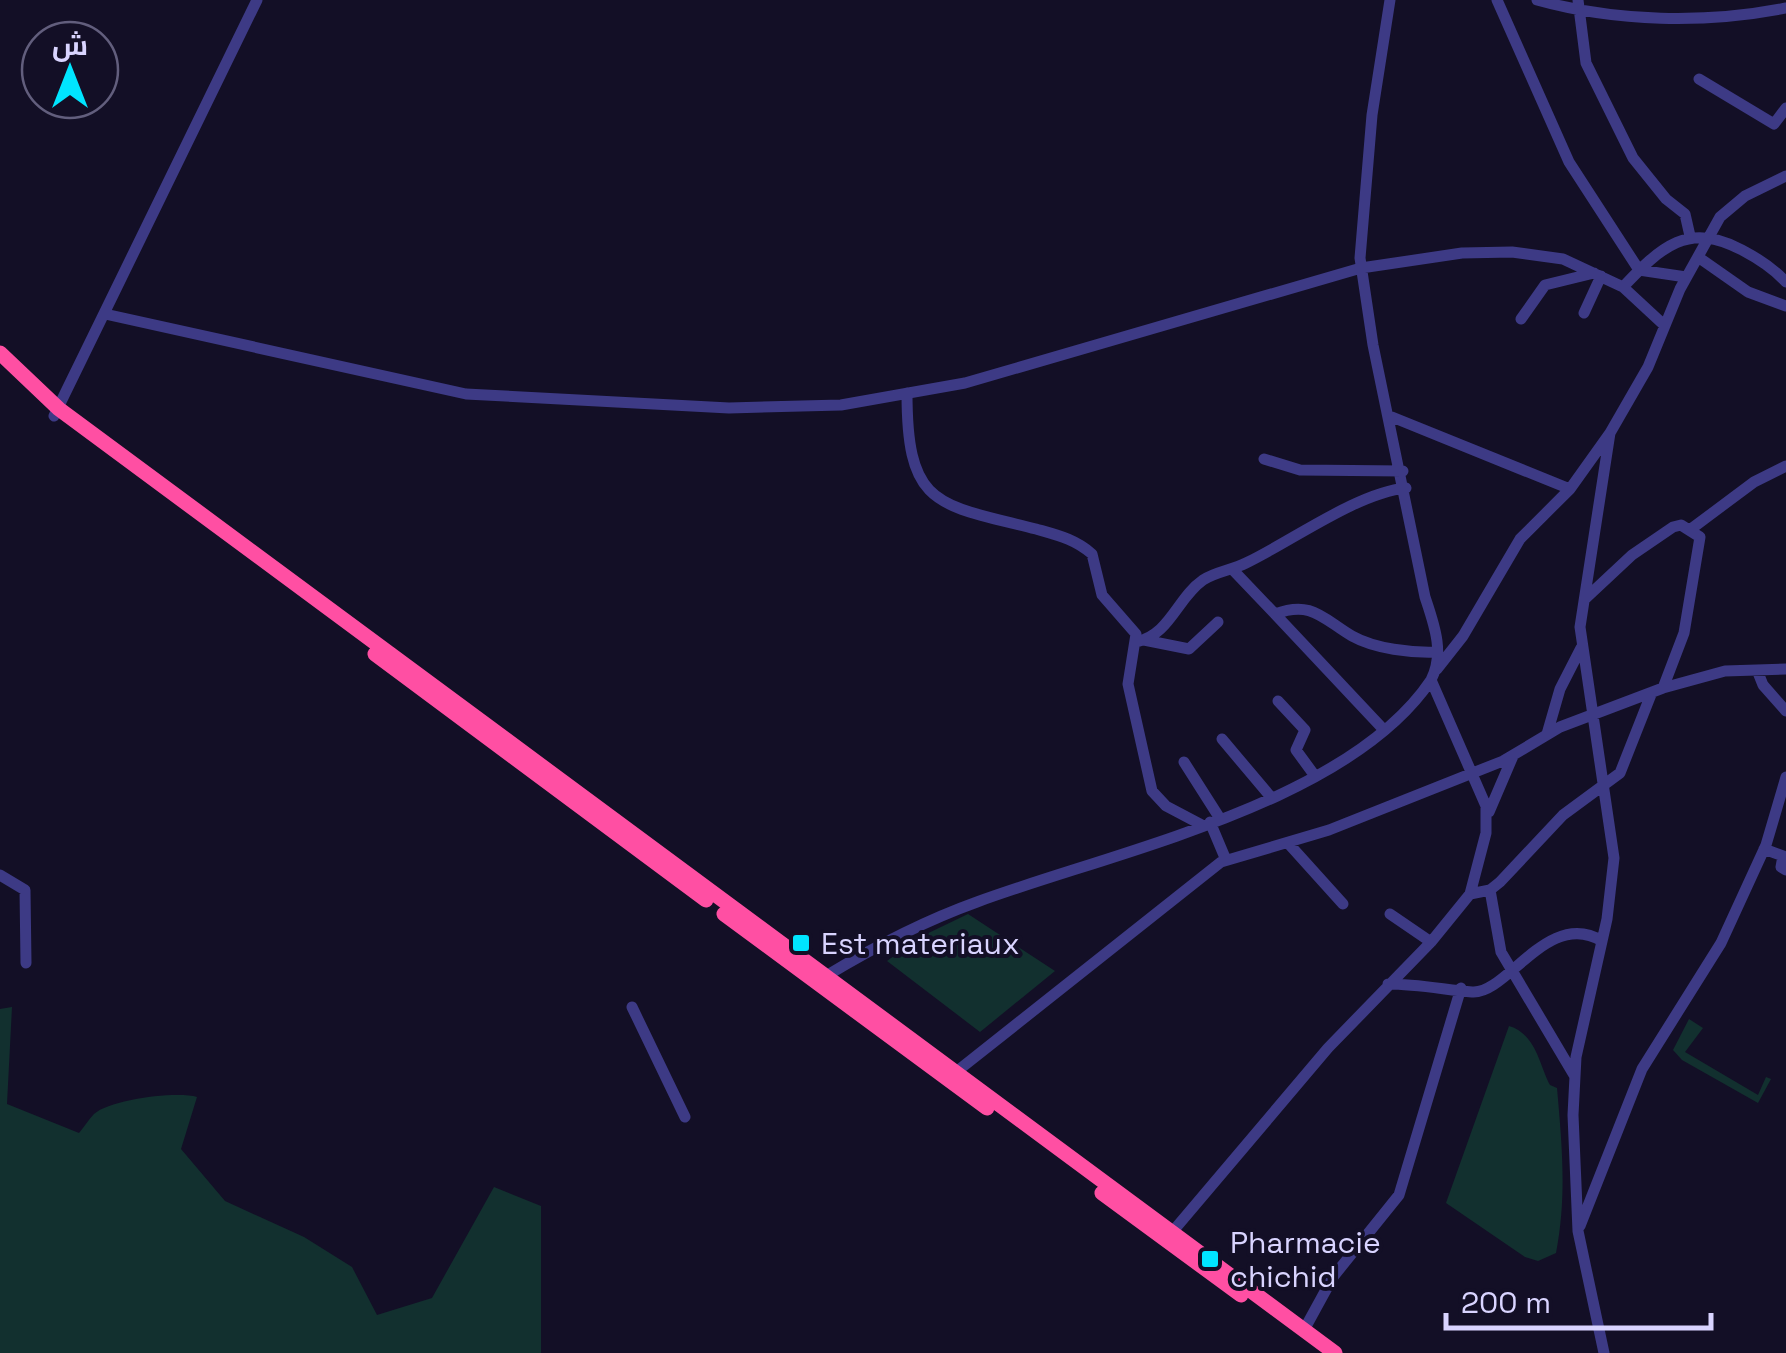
<svg xmlns="http://www.w3.org/2000/svg" width="1786" height="1353" viewBox="0 0 1786 1353" font-family="'Space Grotesk',Cairo,sans-serif">
<style>
.green{fill:#12302f}
.lines{fill:none;stroke-linecap:round;stroke-linejoin:round}
.minor{stroke:#3d3a85;stroke-width:11}
.highway{stroke:#ff4fa3;stroke-width:15}
.poi-dot{fill:#00e5ff;stroke:#130f26;stroke-width:4}
.labels{text-anchor:middle;dominant-baseline:central;stroke-width:8;stroke-linejoin:round;paint-order:stroke}
.poi-label{font-size:30px;fill:#d9d4ff;stroke:#130f26;text-anchor:start}
</style>
<rect width="100%" height="100%" fill="#130f26"/>
<!-- green -->
<path class="green" d="M968,914L1055,971L980,1032L887,961L916,939Z
M12,1007L7,1104L79,1133C84,1127 89,1119 94,1114C111,1099 177,1091 197,1097L181,1149L225,1201L304,1237L352,1267L377,1315L432,1298L494,1187L541,1206V1353H0V1009Z
M1689,1019L1703,1028L1685,1052L1758,1095L1766,1077L1771,1079L1758,1103L1682,1060L1673,1050Z
M1509,1026C1536,1034 1539,1064 1550,1085L1557,1088C1562,1145 1567,1196 1556,1253L1538,1261L1525,1257L1446,1203Z"/>
<g class="lines">
<!-- minor -->
<path class="minor" d="M1497,0L1569,162L1639,270L1686,277
M1537,0C1616,22 1705,24 1786,8
M1578,0L1586,63L1633,158L1666,199L1685,214L1690,236
M1699,79L1774,124L1786,108
M1698,257L1748,292L1786,306
M1623,287C1661,247 1688,221 1742,250C1759,259 1773,268 1786,282
M1584,313L1601,276
M105,314L466,394L729,408L841,405L965,383L1361,268L1462,253L1512,252L1563,259L1623,287L1664,325
M1521,319L1545,285L1594,273
M907,393C907,508 937,504 1036,529C1057,535 1075,539 1092,554L1102,595L1136,634L1128,684L1152,791L1166,806L1202,825
M54,416L257,0
M1392,417L1570,489
M1264,459L1300,470L1403,471
M1691,529L1754,482L1786,466
M1233,570L1275,614C1312,600 1323,619 1352,636C1375,649 1412,653 1437,652
M1586,598L1632,555L1673,527L1681,525L1700,537L1684,633L1663,688
M1275,614L1384,730
M1144,640L1189,649L1218,622
M1136,642C1170,635 1177,598 1203,580C1215,572 1232,570 1246,563C1292,541 1357,493 1406,488
M1437,669L1463,636L1520,539L1570,489L1610,433L1648,367L1680,289L1720,217L1745,196L1786,176
M1757,670L1763,685L1786,711
M1278,701L1305,730L1296,750L1315,776
M1547,734L1560,689L1581,648
M1222,739L1270,796
M1184,762L1219,817
M1489,812L1513,756
M1210,822L1226,860
M1288,843L1343,904
M1764,849L1783,856L1781,867L1786,870
M0,875L25,890L26,963
M1490,890L1501,952L1574,1075
M1470,894L1490,890L1500,882L1563,815L1620,773L1652,692
M1390,914L1431,942
M826,976C874,947 924,921 977,902C1112,852 1348,804 1431,680C1445,653 1434,624 1425,597L1373,345L1360,258L1372,115L1390,0
M1388,984C1417,984 1447,990 1472,992C1507,995 1548,908 1602,941
M632,1007L685,1117
M956,1072L1221,862L1329,830L1503,761L1560,727L1663,688L1725,671L1786,669
M1580,1226L1642,1069L1721,943L1766,845L1786,777
M1168,1237L1328,1048L1431,942L1470,894L1486,833V806L1431,680
M1304,1330L1333,1277L1399,1195L1461,988
M1604,1353L1578,1231L1573,1115L1576,1057L1607,919L1614,858L1580,627L1610,433"/>
<!-- highway -->
<path class="highway" d="M0,353L59,409L1335,1353
M375,654L706,900
M724,914L987,1108
M1102,1193L1241,1295"/>
</g>
<!-- markers -->
<g class="poi-dot">
<rect x="791" y="933" width="20" height="20" rx="5"/>
<rect x="1200" y="1249" width="20" height="20" rx="5"/>
</g>
<g class="labels">
<!-- poi labels -->
<g class="poi-label">
<text x="821" y="943">Est materiaux</text>
<text x="1230" y="1242">Pharmacie<tspan x="1230" dy="34">chichid</tspan></text>
</g>
</g>
<!-- north arrow -->
<g transform="translate(70 70)"><circle r="48" fill="#130f26" stroke="#625e7d" stroke-width="2.5"/>
<path d="M0-8L18 38L0 25L-18 38Z" fill="#00e5ff"/>
<text y="-15" font-size="28" font-weight="bold" text-anchor="middle" fill="#d9d4ff">ش</text>
</g>
<!-- scale -->
<path d="M1446 1313v15h265v-15" fill="none" stroke="#d9d4ff" stroke-width="5"/>
<text x="1461" y="1313" font-size="30" fill="#d9d4ff" stroke="#130f26" stroke-width="8" paint-order="stroke">200 m</text>
</svg>
